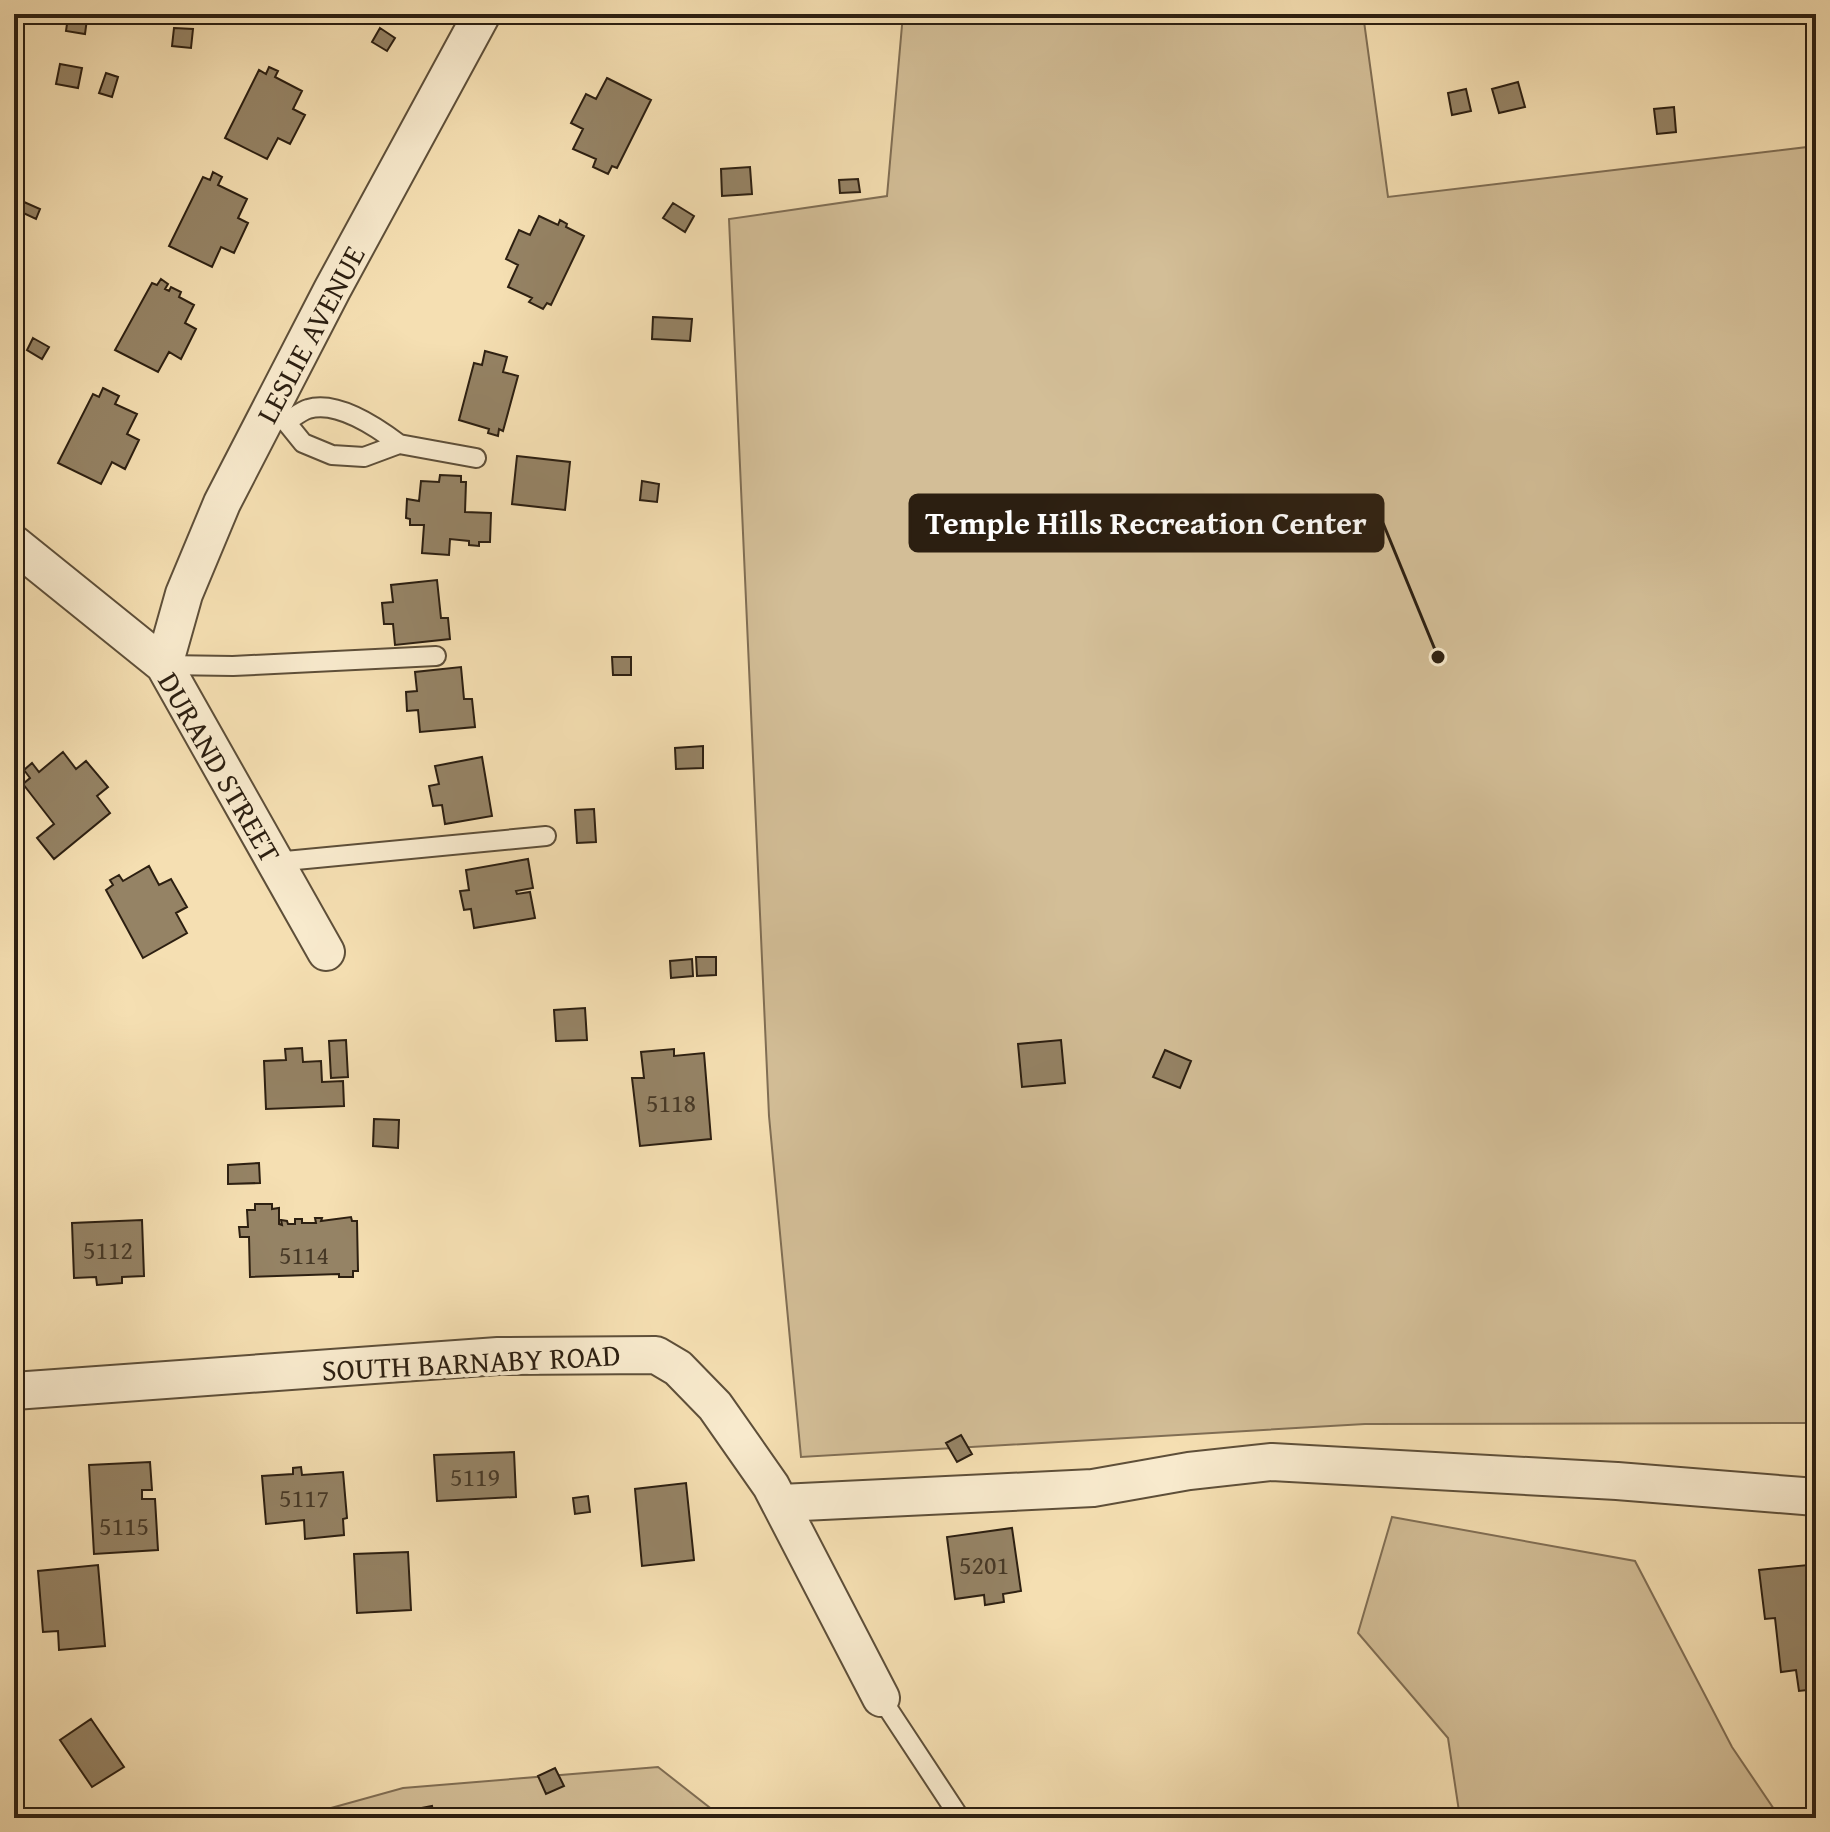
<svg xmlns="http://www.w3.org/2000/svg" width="1830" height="1832" viewBox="0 0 1830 1832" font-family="'Gentium Book Plus',serif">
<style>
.green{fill:#d3be97;stroke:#806e54;stroke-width:2}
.building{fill:#958365;stroke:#2c1f11;stroke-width:2}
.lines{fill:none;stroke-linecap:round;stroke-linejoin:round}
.service-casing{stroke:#5e4f39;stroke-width:22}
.minor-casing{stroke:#5e4f39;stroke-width:40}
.service{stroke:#f8eacd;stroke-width:18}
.minor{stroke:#f8eacd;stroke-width:36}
.labels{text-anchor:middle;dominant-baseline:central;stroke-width:8;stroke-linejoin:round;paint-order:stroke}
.number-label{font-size:26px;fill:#463826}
.street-label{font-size:30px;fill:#2c1f11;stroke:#f8eacd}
.leader{fill:none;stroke:#2c1f11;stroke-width:3}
.callout-dot{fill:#2c1f11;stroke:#f8eacd;stroke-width:3}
.callout{fill:#2c1f11;stroke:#2c1f11;stroke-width:3}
.callout-label{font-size:32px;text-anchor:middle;font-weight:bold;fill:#fff}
</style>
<rect width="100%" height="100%" fill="#f5dfb2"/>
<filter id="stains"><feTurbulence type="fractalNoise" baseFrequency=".0025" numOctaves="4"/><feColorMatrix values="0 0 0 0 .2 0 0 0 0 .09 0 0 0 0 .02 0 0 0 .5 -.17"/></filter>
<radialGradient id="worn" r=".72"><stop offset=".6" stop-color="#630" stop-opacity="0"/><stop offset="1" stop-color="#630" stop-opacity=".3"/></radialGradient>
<!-- green -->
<path class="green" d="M903,14H1363L1388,197L1816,146V1423L1365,1424L801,1457L769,1116L729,219L887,196Z
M1392,1517L1635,1561L1732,1747L1780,1818H1460L1448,1738L1358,1633Z
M658,1767L723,1818H295L403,1788Z"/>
<!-- building -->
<path class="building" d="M68,17L87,19L85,34L66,31Z
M174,28L193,29L191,48L172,46Z
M380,28L395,38L387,51L372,42Z
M60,64L82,68L78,88L56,84Z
M269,67L278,71L275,77L302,91L293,109L305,115L290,144L278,138L267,159L225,138L259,70L266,74Z
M106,73L118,77L112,97L99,93Z
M607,78L651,100L617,168L612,166L608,174L593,167L596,159L573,149L583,129L571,123L586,94L596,99Z
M1518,82L1525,107L1499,113L1492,89Z
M1466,89L1471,111L1452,115L1448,93Z
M1674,107L1676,132L1657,134L1654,109Z
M750,167L752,194L722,196L721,169Z
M213,172L222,177L218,185L247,199L238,218L248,223L234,253L221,247L212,267L169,246L203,177L210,180Z
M858,179L860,192L840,193L839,180Z
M24,202L40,209L36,219L19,211Z
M673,203L694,216L685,232L663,218Z
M539,216L558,225L560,220L567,224L566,227L584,236L551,305L547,303L543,309L529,302L532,298L508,287L518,265L506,259L519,230L530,235Z
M161,279L168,284L165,289L169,291L171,287L181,292L179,297L194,305L185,323L196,329L181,359L169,352L158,372L115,350L152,283L157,285Z
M653,317L692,319L690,341L652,339Z
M33,338L49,347L42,359L27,350Z
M485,351L507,357L503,372L518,376L503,431L499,429L498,436L488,433L489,429L459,420L474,363L482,365Z
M103,388L119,396L115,404L137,414L127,434L139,440L125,469L112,462L101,484L58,463L93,394L99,397Z
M517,456L570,462L565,510L512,504Z
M440,475L461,476V482H466L465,512L491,513L490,542H479V546L469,545V541L450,539L449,555L422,553L424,525H410V519L406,518L407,499L419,501L421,481L439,482Z
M642,481L659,484L657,502L640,500Z
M437,580L441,618H448L450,639L395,645L393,624H384L382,603L393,602L391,585Z
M612,657H631V675H613Z
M461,667L464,699H472L475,727L420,732L418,710L407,711L406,692L417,691L415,672Z
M703,746V768L676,769L675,748Z
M63,752L76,769L86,761L108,787L97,796L110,813L54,859L37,838L54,824L23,784L30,778L24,770L32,763L39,772Z
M482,757L492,816L445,824L442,805L433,806L429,786L439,784L435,766Z
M594,809L596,842L577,843L575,810Z
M528,859L533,888L516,891L517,894L530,892L535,918L474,928L471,909L464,910L460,891L469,890L466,870Z
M149,866L159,885L171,879L187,907L176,913L187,933L143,958L106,890L113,885L110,880L119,875L123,881Z
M696,957H716V975L697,976Z
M692,959L693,976L671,978L670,961Z
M585,1008L587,1040L556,1041L554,1010Z
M346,1040L348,1077L331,1078L329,1041Z
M1061,1040L1065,1083L1022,1087L1018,1044Z
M302,1048L303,1062L321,1061L322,1082L343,1081L344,1106L266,1109L264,1061L286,1060L285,1049Z
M674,1049V1056L704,1053L711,1139L640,1146L632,1078H644L641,1052Z
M1165,1050L1191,1061L1180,1088L1153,1077Z
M374,1119L399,1120L398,1148L373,1146Z
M259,1163L260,1183L228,1184V1165Z
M255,1204H272V1209L279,1208V1224L282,1225L281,1220L287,1221L288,1224H295V1219H302V1223H316L315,1218H322L321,1221L351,1217L352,1221H357L358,1271H353V1277H339V1274L250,1277L249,1237H240L239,1227H248L247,1210H255Z
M142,1220L144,1276L122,1277V1283L97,1285L96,1277L74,1278L72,1223Z
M961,1435L972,1454L957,1462L946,1443Z
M514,1452L516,1497L437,1501L434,1455Z
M150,1462L152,1490H142V1499H155L158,1550L94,1554L89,1465Z
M301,1467L302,1475L343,1472L347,1518L343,1519L344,1535L305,1539L304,1520L266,1524L262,1476L293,1474V1468Z
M686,1483L694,1560L642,1566L635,1489Z
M588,1496L590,1512L575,1514L573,1498Z
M1012,1528L1021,1591L1003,1594L1004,1602L985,1605L984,1595L955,1599L947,1537Z
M408,1552L411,1610L357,1613L354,1554Z
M98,1565L105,1646L59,1650L58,1631L43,1632L38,1571Z
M1808,1565L1816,1623V1689L1799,1691L1796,1670L1781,1672L1775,1618L1765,1619L1759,1570Z
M91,1719L124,1767L92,1787L60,1740Z
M555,1768L564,1786L546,1794L538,1776Z
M432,1806L434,1818H402L401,1812Z"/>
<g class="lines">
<defs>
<path id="service" d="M267,415L286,422L303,443L332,455L364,457L399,444L476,458
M286,422C293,418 301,411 308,409C337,400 378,428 399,444
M164,665L233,666L436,656
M275,862L546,836
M881,1698L960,1818"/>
<path id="minor" d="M14,544L164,665L326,952
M164,665L184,594L222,503L332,290L482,14
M14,1391L498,1356L656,1355L678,1368L715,1406L771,1486L881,1698
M781,1503L1093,1488L1189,1471L1272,1462L1617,1481L1816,1497"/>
</defs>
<!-- service casing -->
<use href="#service" class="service-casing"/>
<!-- minor casing -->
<use href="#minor" class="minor-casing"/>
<!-- service -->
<use href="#service" class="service"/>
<!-- minor -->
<use href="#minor" class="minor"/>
</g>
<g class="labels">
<!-- number labels -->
<g class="number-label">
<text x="671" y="1102">5118</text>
<text x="108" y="1249">5112</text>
<text x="304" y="1254">5114</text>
<text x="475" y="1476">5119</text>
<text x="304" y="1497">5117</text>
<text x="124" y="1525">5115</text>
<text x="984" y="1564">5201</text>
</g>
<!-- street labels -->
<g class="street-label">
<text transform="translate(310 334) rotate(-62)">LESLIE AVENUE</text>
<text transform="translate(220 767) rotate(60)">DURAND STREET</text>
<text transform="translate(471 1362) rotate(-3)">SOUTH BARNABY ROAD</text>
</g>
</g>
<!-- callouts -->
<path class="leader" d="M1438 657L1383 523"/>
<circle class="callout-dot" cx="1438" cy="657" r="8"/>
<rect class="callout" x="910" y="495" width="473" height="56" rx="8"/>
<g class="callout-label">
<text x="1146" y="534">Temple Hills Recreation Center</text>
</g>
<!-- margin -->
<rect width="1830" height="1832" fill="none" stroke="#f5dfb2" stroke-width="48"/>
<rect x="16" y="16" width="1798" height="1800" fill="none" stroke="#2c1f11" stroke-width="4"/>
<rect x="24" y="24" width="1782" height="1784" fill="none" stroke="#2c1f11" stroke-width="2"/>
<rect width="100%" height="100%" filter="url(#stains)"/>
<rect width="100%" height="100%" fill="url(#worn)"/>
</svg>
